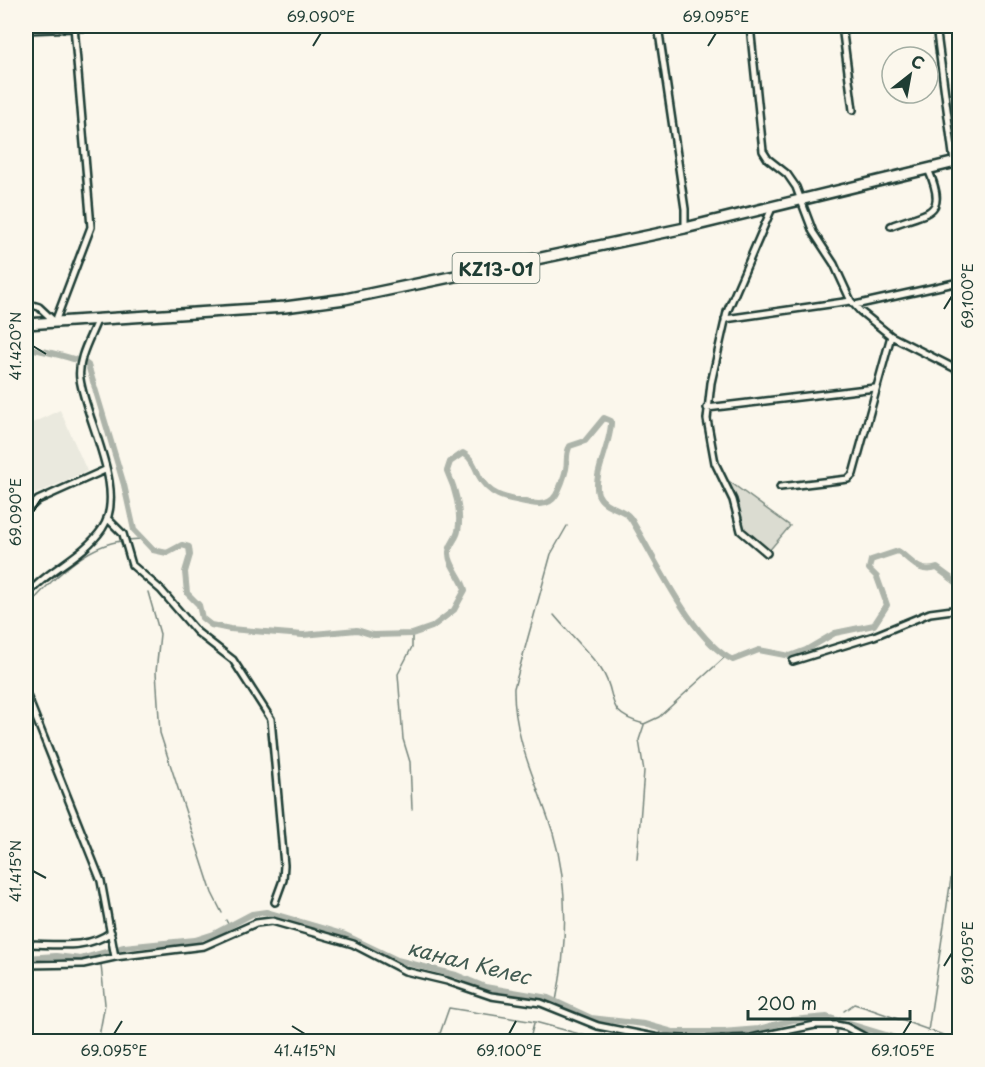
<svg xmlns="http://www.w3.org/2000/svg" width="985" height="1067" viewBox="0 0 985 1067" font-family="'Playpen Sans',sans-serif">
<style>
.built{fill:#eae9de}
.green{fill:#dbdcd1;stroke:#7d8c82;stroke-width:1.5}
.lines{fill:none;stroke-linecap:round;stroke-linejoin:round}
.stream{stroke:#74847b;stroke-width:1.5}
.canal{stroke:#adb4aa;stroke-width:6}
.minor-casing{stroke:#1f3d34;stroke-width:10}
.trunk-casing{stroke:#1f3d34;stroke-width:14}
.minor{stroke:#fbf7ec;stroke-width:5}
.trunk{stroke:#fbf7ec;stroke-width:9}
.ticks{fill:none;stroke:#1f3d34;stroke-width:2}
.labels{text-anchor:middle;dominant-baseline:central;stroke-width:6;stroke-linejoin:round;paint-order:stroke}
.shield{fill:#fbf7ec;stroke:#61756b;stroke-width:1.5}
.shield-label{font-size:18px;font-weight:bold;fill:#1f3d34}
.water-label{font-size:21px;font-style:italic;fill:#425b52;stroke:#fbf7ec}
.neatline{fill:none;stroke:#1f3d34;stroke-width:2}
.ticks-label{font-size:15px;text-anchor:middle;fill:#1f3d34}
</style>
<rect width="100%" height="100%" fill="#fbf7ec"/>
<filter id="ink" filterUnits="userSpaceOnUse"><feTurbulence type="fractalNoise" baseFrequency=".0167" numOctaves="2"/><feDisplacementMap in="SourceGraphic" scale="12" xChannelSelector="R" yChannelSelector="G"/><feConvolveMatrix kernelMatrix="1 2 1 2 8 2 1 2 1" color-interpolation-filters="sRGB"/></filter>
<g filter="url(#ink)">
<!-- built -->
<path class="built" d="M60,410L87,471L31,496L26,483V426Z"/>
<!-- green -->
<path class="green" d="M726,479L790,526L768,552L740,527Z"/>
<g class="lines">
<!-- stream -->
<path class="stream" d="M29,355L33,349
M127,540L141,539
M148,592L160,634L156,672L160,733L212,893L222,913
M26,609C49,582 85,545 122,541
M554,615C569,633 587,650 601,669C620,697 601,712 644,724L659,717L726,656
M412,809L410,762L403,739L398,674L412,647V634
M637,859L644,771L639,740L644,725
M226,920L229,926
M100,953V956
M556,1001C567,948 569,886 553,833C538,785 513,739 514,688L551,554L567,526
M844,1011L854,1004L867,1008L960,1041
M838,1021L840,1018
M928,1031L960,819
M659,1035L663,1029
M98,1042L105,1004L101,965
M437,1042L449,1008L535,1022L594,1038L617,1042
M529,1042L534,1023
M835,1042L837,1029"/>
<!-- canal -->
<path class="canal" d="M26,347C37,350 82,359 88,365L124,485L134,530L153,550L167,553L182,545L189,547L190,555L185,572L187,593L199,605L202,618L211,625L230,629L303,635L357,630L373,635L412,634L432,627L454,610L465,590C462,577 448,565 449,552C449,545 457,538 458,531C462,512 455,488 447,471L450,462L463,453C472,458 475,467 479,476C490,498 510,499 531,503C540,505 550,505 556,495C560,488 564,477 566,469C568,460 565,454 570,446L585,441L604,418L611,421C612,442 592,476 598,494C603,506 616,507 625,513C628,515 632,520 634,524C657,562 693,641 733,660L759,650L790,656L806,650L835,633L874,625L887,605L877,577L869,569L871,560L898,551C913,561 918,574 937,568L960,585
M26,958L56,956L81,959L124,947L195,940L214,934L252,914L266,912L345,935L397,960L456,975L485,987L548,998L591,1018L644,1024L673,1032H722L759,1029L792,1020L827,1017L909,1042"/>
<defs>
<path id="minor" d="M658,26L685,209V228
M750,26L763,151L768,159L787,174L796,187L813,232L834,264L851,301L860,311L891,336L960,371
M842,26L853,110
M936,26L954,162
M26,30L125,26
M891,226C928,211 949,217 928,169
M26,303L39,307L55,322L91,227L74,26
M855,305L959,282
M725,319L851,301
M707,408L875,388
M780,487L848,479L853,474L891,336
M26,511L38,500L105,470
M107,518L123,534L132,565L161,590L197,632L233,660L271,719L284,865L283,880L275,902
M767,553L741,531L733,500L715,463L707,419L711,383L727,312L772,208
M26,596C47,570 83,557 102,529C128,491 86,421 80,379C77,358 91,337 98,318
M793,661L874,636L930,613L960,609
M26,693L101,881L115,957
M26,944C54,944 88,950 111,932
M26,965L83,964L115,957L204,946L256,923L272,921L353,944L405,971L447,981L491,996L541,1003L598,1026L659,1038L706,1040L751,1038L815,1025H836L846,1027L874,1042"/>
<path id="trunk" d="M26,324L285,307L345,299L685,228L960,161"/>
</defs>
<!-- minor casing -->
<use href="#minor" class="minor-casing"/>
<!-- trunk casing -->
<use href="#trunk" class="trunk-casing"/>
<!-- minor -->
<use href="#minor" class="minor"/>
<!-- trunk -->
<use href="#trunk" class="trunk"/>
</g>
</g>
<!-- ticks -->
<path class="ticks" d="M313,46L321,33M708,46L716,33M944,309L952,296M33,346L46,354M33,512L41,499M33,871L46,878M944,966L952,953M292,1026L305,1034M114,1034L122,1021M509,1034L516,1021M903,1034L911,1021"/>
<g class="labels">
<!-- shield labels -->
<rect class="shield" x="452.5" y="253" width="87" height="30" rx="4.5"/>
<g class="shield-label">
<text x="496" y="268">KZ13-01</text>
</g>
<!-- water labels -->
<g class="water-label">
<text transform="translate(469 961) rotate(14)">канал Келес</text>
</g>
</g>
<!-- margin -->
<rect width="985" height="1067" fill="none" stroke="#fbf7ec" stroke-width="66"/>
<!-- north arrow -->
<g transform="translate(910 75) rotate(31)"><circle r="28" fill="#fbf7ec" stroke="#a3ada2" stroke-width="1.5"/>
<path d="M0-4.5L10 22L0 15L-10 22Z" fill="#1f3d34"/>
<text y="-9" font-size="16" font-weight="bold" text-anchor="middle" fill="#1f3d34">С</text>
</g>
<!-- scale -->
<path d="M748 1010v9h162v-9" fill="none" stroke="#1f3d34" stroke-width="3"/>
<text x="757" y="1010" font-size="18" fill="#1f3d34" stroke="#fbf7ec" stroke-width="4.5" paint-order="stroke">200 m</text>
<rect x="33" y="33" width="919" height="1001" class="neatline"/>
<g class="ticks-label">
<text x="321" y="22">69.090°E</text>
<text x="716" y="22">69.095°E</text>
<text transform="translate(968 296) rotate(-90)" y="5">69.100°E</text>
<text transform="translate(16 346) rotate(-90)" y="5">41.420°N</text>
<text transform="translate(16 512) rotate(-90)" y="5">69.090°E</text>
<text transform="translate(16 871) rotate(-90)" y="5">41.415°N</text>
<text transform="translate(968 953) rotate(-90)" y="5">69.105°E</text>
<text x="114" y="1056">69.095°E</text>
<text x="305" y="1056">41.415°N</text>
<text x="509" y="1056">69.100°E</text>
<text x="903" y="1056">69.105°E</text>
</g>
</svg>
